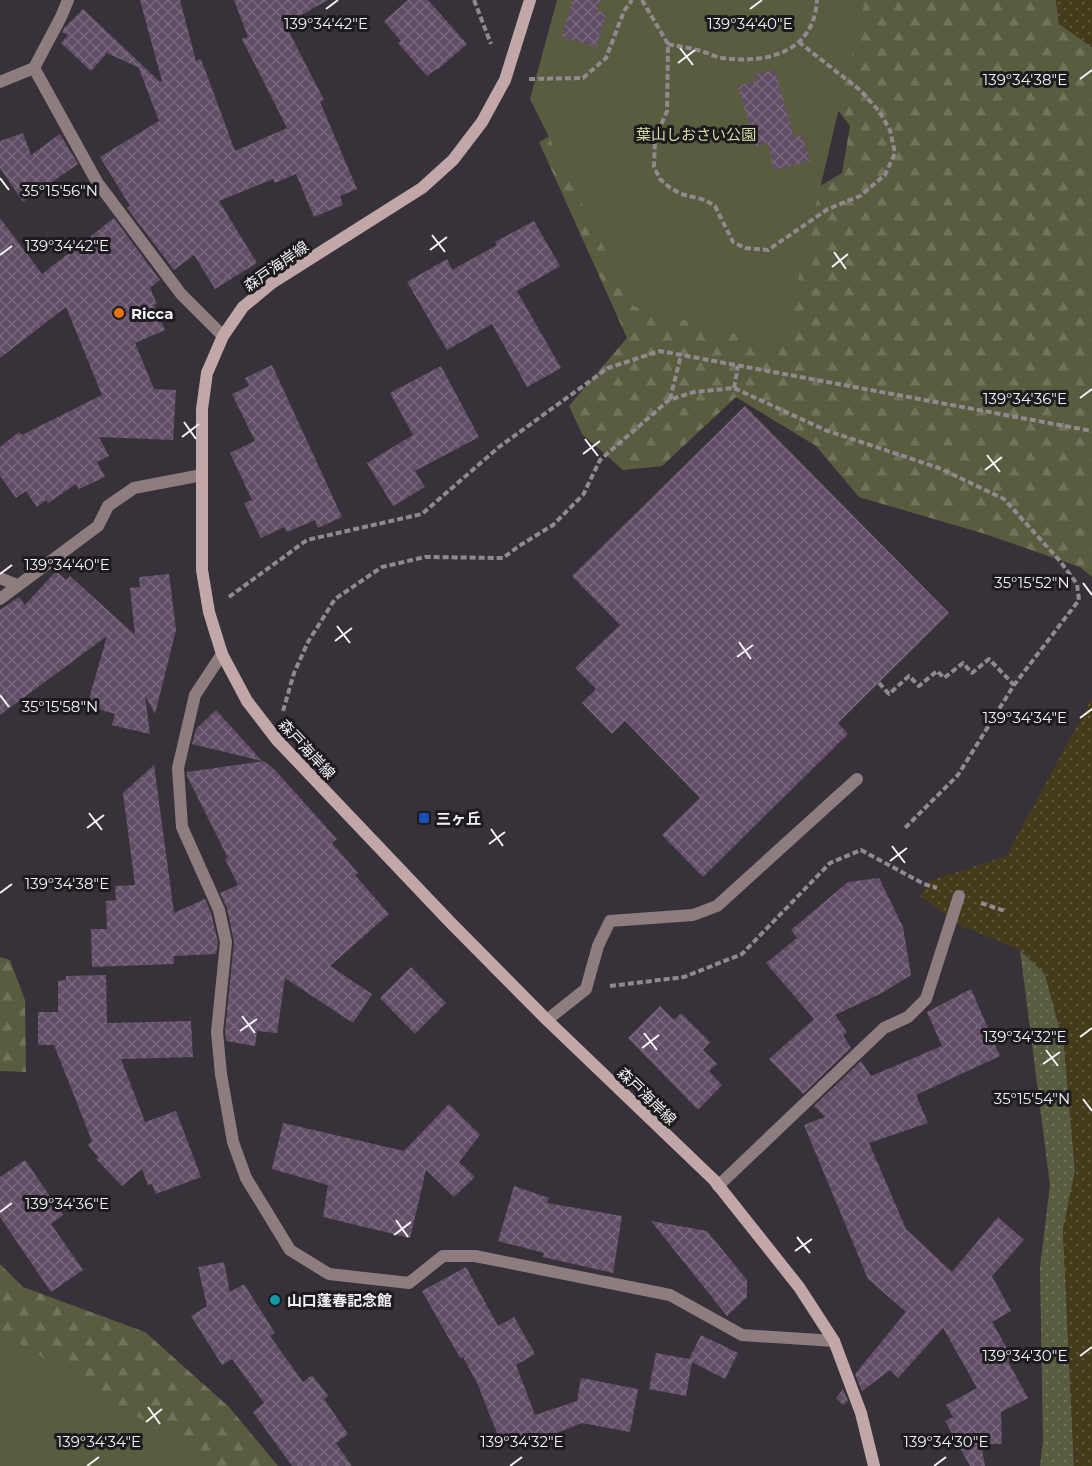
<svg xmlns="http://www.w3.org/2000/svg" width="1092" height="1466" viewBox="0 0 1092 1466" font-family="Montserrat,'Noto Sans JP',sans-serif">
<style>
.grass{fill:url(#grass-dots)}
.forest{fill:url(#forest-firs)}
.sand{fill:url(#sand-dots)}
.park{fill:#595c3f}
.building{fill:url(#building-cross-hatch)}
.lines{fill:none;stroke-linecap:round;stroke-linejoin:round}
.path{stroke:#8e8a90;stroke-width:4;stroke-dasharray:6 3;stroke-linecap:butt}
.service{stroke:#8e7d7e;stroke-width:12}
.minor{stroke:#8e7d7e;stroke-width:12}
.secondary{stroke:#c1a7a8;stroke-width:12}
.ticks{fill:none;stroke:#f4f1f6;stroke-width:2}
.food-dot{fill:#e8710a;stroke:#1d1b1e;stroke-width:2}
.transit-dot{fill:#1a4fb4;stroke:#1d1b1e;stroke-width:2}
.culture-dot{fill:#0f9aa8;stroke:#1d1b1e;stroke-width:2}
.labels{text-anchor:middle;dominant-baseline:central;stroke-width:6;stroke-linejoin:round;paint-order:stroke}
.park-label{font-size:15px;fill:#d9dea5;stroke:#1d1b1e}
.street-label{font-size:15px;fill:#f4f1f6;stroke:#1d1b1e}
.poi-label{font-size:15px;font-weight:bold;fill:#f4f1f6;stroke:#1d1b1e;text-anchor:start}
.ticks-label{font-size:15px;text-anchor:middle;fill:#f4f1f6;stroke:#1d1b1e;stroke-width:6;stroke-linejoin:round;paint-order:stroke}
</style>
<defs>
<pattern id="grass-dots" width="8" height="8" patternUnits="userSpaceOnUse" patternTransform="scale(1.5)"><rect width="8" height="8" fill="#595c3f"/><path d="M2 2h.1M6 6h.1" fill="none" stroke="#71745b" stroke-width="1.8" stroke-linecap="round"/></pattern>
<pattern id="forest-firs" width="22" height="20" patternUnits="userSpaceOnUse" patternTransform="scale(1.5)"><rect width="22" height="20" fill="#595c3f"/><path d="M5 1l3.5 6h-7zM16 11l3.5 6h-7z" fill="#71745b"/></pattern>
<pattern id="sand-dots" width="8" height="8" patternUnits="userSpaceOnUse" patternTransform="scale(1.5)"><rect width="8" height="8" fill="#443b1b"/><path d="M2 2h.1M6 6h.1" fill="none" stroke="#60583d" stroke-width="1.8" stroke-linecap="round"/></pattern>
<pattern id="building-cross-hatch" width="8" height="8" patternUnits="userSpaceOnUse" patternTransform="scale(1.5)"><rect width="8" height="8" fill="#614e66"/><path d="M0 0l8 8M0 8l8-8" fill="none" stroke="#78687c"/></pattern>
</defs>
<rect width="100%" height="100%" fill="#373239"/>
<!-- grass -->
<path class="grass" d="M1020,950L1045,974L1064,1045L1075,1171L1063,1230L1074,1466H1040L1043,1441L1040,1267L1050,1185Z"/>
<!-- forest -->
<path class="forest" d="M830,0H1056L1059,24L1092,47V577L1080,567L985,534L859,497L816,446L736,397L662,466L623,470L582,434L569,406L627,338L539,142L588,115L778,211L842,173L850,126L819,85Z
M0,957L10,960L25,1000L26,1072L0,1071Z
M0,1264L23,1287L145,1332L229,1407L278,1466H0Z"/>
<!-- sand -->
<path class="sand" d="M1056,0H1092V47L1059,24Z
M1092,698V1466H1074L1063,1230L1075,1170L1064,1045L1045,974L1020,950L962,926L920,896L929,881L1006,856Z"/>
<!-- park -->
<path class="park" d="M557,0H865L782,347L633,306L530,99Z
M0,1331L210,1462L209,1466H0Z"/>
<!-- building -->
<path class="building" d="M140,0H180L196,61L201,59L235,151L287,128L242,39L248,37L234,0H328L285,24L324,100L320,102L357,189L340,196L343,205L314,217L296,174L275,183L273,179L219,201L257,263L215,289L194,255L174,270L127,208L130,206L100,157L159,121L138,66L137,67L107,53L91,71L61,43L68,35L62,32L64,28L83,9L160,82L162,81Z
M408,0H428L467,44L437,70L436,69L427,76L398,43L401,41L384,21Z
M573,0H600L597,11L606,13L596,47L562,36Z
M775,70L794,138L802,135L810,161L774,170L768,143L756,147L738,86L756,81L755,74Z
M23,133L31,155L60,134L78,164L23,202L0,168V141Z
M0,218L42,274L114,218L160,280L150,288L157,304L154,305L165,330L135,343L154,389L176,390L173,440L99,437L109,456L97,462L105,477L79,489L76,484L48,503L46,500L37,507L26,491L16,498L0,476V447L19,432L22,435L102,395L66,307L0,358Z
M534,221L560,266L517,291L561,368L527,387L492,324L447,350L407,282L447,259L452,270L497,245L495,242Z
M272,365L342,517L318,528L315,520L287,532L284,527L261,538L244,503L252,500L230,453L255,441L232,394L249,386L245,378Z
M441,366L479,437L415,471L425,487L393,506L367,463L413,435L390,393Z
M745,406L949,613L838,723L848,734L703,877L662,835L700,798L625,721L612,734L582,703L596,689L575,668L620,625L572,576Z
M56,571L66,580L70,576L135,635L130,588L140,587L139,577L169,574L176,630L155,714L145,695L150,734L112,725L115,714L87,706L107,636L0,715V610L19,597L25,605Z
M216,710L262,761L192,744L196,729Z
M264,761L274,769L337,839L332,843L358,873L355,875L389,914L330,966L372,994L353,1023L285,978L277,1033L257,1031L255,1046L226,1041L225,1032L234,942L227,908L220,893L238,885L225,859L228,858L187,776V772Z
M154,765L174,913L205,899L211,913L218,942L216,954L174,956V964L92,967L91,929H107L106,901L116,900L115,886L135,885L123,793Z
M879,878L903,927L911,975L882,993L835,1015L847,1032L843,1035L851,1048L803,1094L769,1059L814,1019L766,963L797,938L791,930L848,882Z
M411,967L446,1003L415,1034L380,998Z
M106,975L107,1023L191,1021L193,1057L121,1059L145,1122L176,1111L201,1177L156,1194L152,1184L148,1185L142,1169L122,1186L96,1159L98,1157L88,1145L92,1141L54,1045H38V1012H58V981L66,980V976Z
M971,989L1000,1056L916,1095L928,1123L869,1143L906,1229L952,1272L998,1217L1024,1240L992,1276L1011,1311L992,1322L1013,1359L1008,1362L1028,1398L1001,1412L1002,1444H981L985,1466H970L945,1421L953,1417L946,1405L977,1388L943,1328L898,1378L890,1370L862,1391L855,1374L906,1312L868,1279L804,1125L825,1117L814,1106L861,1061L871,1076L942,1046L927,1012Z
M660,1006L674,1020L681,1013L710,1042L703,1050L717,1064L709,1071L722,1085L698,1110L628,1038Z
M449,1104L480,1135L459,1162L475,1177L454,1197L426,1170L410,1238L323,1217L328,1185L272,1169L283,1123L404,1151Z
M25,1160L63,1215L51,1224L83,1270L51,1292L0,1217V1177Z
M514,1186L549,1198L547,1203L622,1216L613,1273L543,1257L544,1253L498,1241Z
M651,1221L707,1231L747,1280V1297L727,1316Z
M224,1262L230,1292L244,1284L275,1333L270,1336L303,1382L312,1375L328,1396L324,1399L348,1434L336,1443L352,1466H292L253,1412L264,1403L232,1359L222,1365L191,1316L207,1306L198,1267Z
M466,1267L498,1326L514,1317L535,1354L516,1365L535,1415L577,1401L581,1378L638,1389L630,1432L582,1423L515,1449L511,1437L500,1441L478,1385L463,1357L460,1358L422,1291Z
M701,1335L738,1353L725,1379L692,1362L686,1396L649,1389L656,1353L689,1359Z
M843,1389L848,1401L843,1405L836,1398Z"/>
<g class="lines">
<!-- path -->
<path class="path" d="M474,0L491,44
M642,0L668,44L667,111L655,139L654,167L660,179L669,187L681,194L705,200L715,206L733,242L745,248L768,250L828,209L860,196L885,175L895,153L890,130L879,111L860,90L800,43
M668,44C680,47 693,48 704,52C710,54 716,57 722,58C766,64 814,53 817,0
M529,79L583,78L606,58L624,11L632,0
M734,388L738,366
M670,399L681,355
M229,597L307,540L422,514L499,447L608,368L660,351L1092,431
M879,683L889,694L909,676L919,686L937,671L944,678L963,663L972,673L989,659L1014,685
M283,711L294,673L308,642L335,599L382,567L425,557L503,558L519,546L553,525L583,495L600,460L669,400L694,392L734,388L825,430L939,468L1004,499L1060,561L1077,584L1079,600L1014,685L958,775L905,828
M981,903L1005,911
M610,986L684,977L742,954L830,863L861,850L924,884L937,888"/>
<!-- service -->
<path class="service" d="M34,68L97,182L181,294L223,336
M547,1020L586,989L598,946L610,921L693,915L717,906L857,779
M221,1074L233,1142L246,1178L290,1250L329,1274L409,1283L443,1256H475L670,1295L742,1335L834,1341
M718,1186L884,1028L908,1017L926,999L959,896"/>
<!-- minor -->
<path class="minor" d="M0,82L34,68L61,17L68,0
M0,578L17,585
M0,599L98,526L108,506L134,488L202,475
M221,1074L217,1032L226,942L219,910L182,827L178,768L195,695L222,654"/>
<!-- secondary -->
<path class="secondary" d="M530,0L505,80L482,122L453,160L422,188L272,283L243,307L223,336L207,373L202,409V570L209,612L222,654L247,701L277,740L450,922L547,1020L714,1180L799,1287L834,1341L861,1413L874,1466"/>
</g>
<!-- ticks -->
<path class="ticks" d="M326,9L338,0M750,9L762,0M680,48L693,65M678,63L695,50M1080,79L1092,70M0,178L9,190M432,235L445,252M430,250L447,237M834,252L846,269M0,255L12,246M832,267L848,254M1080,398L1092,389M184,422L196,439M182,437L199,424M585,439L598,456M583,454L600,441M987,455L1000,472M985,470L1002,457M0,574L12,565M1083,583L1092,595M337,626L350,643M335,641L352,628M739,642L751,659M737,657L753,645M0,695L9,707M1080,718L1092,709M89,813L102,830M87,828L104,815M491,829L503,846M489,844L505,832M892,846L905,863M890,861L907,848M0,893L12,884M242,1016L255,1033M240,1031L257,1019M644,1033L657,1050M1080,1037L1092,1028M642,1048L659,1035M1046,1050L1058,1066M1043,1064L1060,1052M1083,1099L1092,1111M0,1212L12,1203M396,1220L408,1237M394,1235L411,1222M797,1237L810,1253M795,1251L812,1239M1080,1356L1092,1347M148,1407L160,1424M146,1422L162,1409M87,1466L99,1457M510,1466L522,1457M934,1466L946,1457"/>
<!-- markers -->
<circle class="food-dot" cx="119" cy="313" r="6"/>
<rect class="transit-dot" x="418" y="812" width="12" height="12" rx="3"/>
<circle class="culture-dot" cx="275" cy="1300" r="6"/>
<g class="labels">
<!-- park labels -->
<g class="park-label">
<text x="696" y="134">葉山しおさい公園</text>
</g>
<!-- street labels -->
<g class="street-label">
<text transform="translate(276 266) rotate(-35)">森戸海岸線</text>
<text transform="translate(307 749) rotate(47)">森戸海岸線</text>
<text transform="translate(647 1096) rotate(44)">森戸海岸線</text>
</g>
<!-- poi labels -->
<g class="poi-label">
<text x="131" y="313">Ricca</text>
<text x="436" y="818">三ヶ丘</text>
<text x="287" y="1300">山口蓬春記念館</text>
</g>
</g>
<g class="ticks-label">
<text x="326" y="29">139°34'42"E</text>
<text x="750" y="29">139°34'40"E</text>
<text x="1025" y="85">139°34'38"E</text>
<text x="60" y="196">35°15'56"N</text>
<text x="67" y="251">139°34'42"E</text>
<text x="1025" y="404">139°34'36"E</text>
<text x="67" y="570">139°34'40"E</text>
<text x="1032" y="588">35°15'52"N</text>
<text x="60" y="712">35°15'58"N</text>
<text x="1025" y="723">139°34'34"E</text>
<text x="67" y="889">139°34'38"E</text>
<text x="1025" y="1042">139°34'32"E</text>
<text x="1032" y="1104">35°15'54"N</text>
<text x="67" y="1209">139°34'36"E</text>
<text x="1025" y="1361">139°34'30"E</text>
<text x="99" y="1447">139°34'34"E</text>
<text x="522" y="1447">139°34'32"E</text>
<text x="946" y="1447">139°34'30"E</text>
</g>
</svg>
